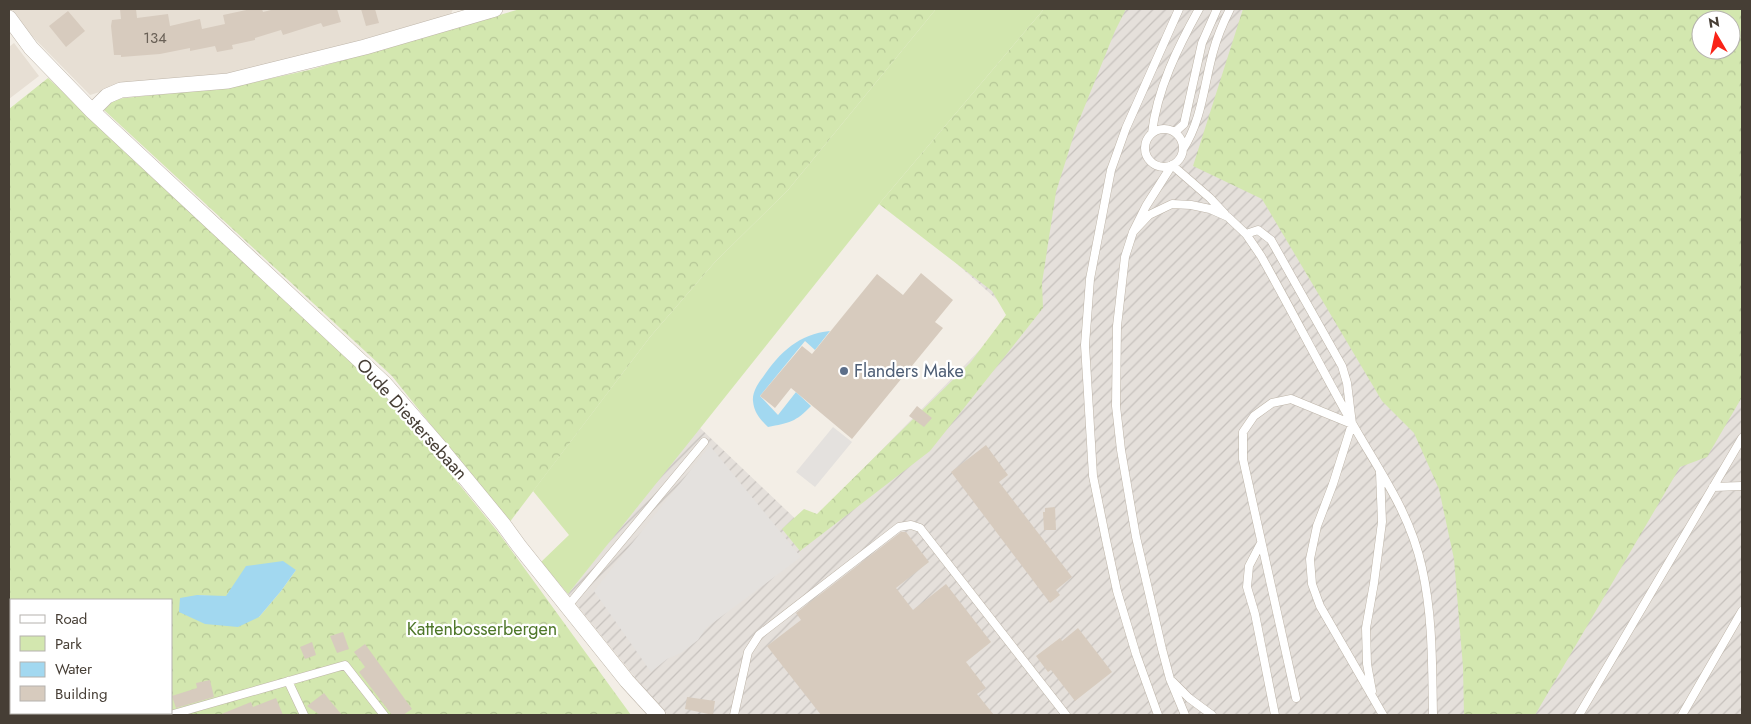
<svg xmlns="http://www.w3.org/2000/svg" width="1751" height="724" viewBox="0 0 1751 724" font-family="Jost,sans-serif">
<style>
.residential{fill:#e7dfd4}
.industrial{fill:url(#industrial-furrows);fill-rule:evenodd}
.green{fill:#d3e7af}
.forest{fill:url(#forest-crowns);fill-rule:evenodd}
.parking{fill:#e4e1de}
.water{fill:#a2d8f0}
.building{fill:#d7cbbe}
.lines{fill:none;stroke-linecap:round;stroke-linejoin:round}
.lane-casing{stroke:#beb5a9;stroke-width:9}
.street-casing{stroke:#beb5a9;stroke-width:16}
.lane{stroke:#fff;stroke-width:8}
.street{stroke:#fff;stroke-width:15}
.service-dot{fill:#5c6f8a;stroke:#fff;stroke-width:2}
.labels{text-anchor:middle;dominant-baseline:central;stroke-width:4.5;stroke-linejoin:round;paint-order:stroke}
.number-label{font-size:15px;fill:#6a6157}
.service-label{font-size:18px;fill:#4e5e75;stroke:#fff;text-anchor:start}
.street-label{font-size:18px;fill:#463e35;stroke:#fff}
.park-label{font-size:18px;fill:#4e7729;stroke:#fff}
</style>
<defs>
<pattern id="industrial-furrows" width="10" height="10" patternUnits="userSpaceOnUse" patternTransform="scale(1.25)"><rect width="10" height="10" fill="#e5e0db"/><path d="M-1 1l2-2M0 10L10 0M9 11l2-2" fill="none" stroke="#c6c1bd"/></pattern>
<pattern id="forest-crowns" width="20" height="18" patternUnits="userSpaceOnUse" patternTransform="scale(1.25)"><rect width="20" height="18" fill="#d3e7af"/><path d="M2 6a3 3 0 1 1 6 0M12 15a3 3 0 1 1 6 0" fill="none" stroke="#b6c797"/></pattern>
</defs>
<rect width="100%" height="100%" fill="#f3eee6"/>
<!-- residential -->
<path class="residential" d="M12,9H453L451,14L305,56L227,75L116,87L90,95L31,35Z
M14,43L39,76L9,99V47Z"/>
<!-- industrial -->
<path class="industrial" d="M1047,9H1742V715H668L654,701L568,594L699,427L805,528L1014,315L888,202ZM1701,20H1731V50H1701Z"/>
<!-- green -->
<path class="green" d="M936,9H1044L879,204L568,594L541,562L569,535L533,491L650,337L715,262L788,190Z"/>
<!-- forest -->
<path class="forest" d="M520,9H936L788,190L715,262L650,337L509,523L392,376L104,110L115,99L232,87L309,70Z
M1044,9H1126L1115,31L1076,128L1056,192L1042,283L1043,308L930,451L800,551L782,529L804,509L817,514L970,363L1006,315L992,291L879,204Z
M1243,9H1742V397L1707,457L1680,467L1535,715H1464L1463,667L1454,559L1439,489L1414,433L1382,401L1262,199L1193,166ZM1701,20H1731V50H1701Z
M48,78L387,396L498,532L631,715H9V641L11,640V713H171V600H11V624L9,625V109ZM296,570L281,591L259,617L197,595L226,597Z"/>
<!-- parking -->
<path class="parking" d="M833,427L852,442L815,487L796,472Z
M710,446L801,557L706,628L698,640L681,653L667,659L651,672L594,591Z"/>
<!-- water -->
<path class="water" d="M830,331L815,350L805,341L760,396L778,415L796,392L811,406C796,422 789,423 768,427C761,420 754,413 753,401C752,393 758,383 763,377C780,352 799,334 830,331Z
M283,561L296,570L281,591L259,617L238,627L205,624L179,612L180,598L197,595L226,596L246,566Z"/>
<!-- building -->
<path class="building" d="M120,9H136L137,18L168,14L170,26L200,19L202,29L225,24L223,15L251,9H262L263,12L275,9H337L341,22L323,27L321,23L283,35L281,30L255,38V40L232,45L233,49L217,52L215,46L190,51V48L160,54L121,57V55H114L111,26L112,20L121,19Z
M361,9H375L379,23L366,26Z
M68,11L85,31L66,47L49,26Z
M921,273L953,300L935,322L943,328L852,439L791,388L775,408L760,396L802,346L812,354L877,274L903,295Z
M917,406L932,418L924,427L909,416Z
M986,445L1008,475L999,482L1072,577L1056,590L1060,595L1050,603L951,472Z
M1055,507L1056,530H1044L1043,512H1045V508Z
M901,532H906L929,562L896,588L913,610L946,584L991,642L966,662L986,688L977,694L994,715H821L767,646L801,620L796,613Z
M1078,628L1112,672L1075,701L1051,670L1048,672L1036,656L1060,638L1062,641Z
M343,632L349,649L337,653L330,636Z
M312,642L316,655L305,659L300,647Z
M365,644L412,709L403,715H392L359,672L365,667L354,652Z
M210,680L214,697L176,708L172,696L197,688L196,683Z
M324,693L331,702L342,715H320L307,706Z
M687,697L715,701L713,715L685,709Z
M276,698L283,715H219L251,702L253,707Z"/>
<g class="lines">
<defs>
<path id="lane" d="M1145 148a19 19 0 1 1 38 0a19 19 0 1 1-38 0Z
M1175,132L1184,124L1202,43L1217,9
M1152,133C1157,89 1178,47 1199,9
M1183,149C1202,120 1204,84 1213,52C1217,37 1223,23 1230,9
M1133,232L1149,215L1172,204L1191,205L1210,209L1228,217L1246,234L1261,256C1292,311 1321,368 1352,423C1379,471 1410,512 1422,568C1433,617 1432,666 1433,715
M1246,234L1258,230L1271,240L1342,366L1347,383L1352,424L1333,484L1317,526L1310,559L1312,584L1320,606L1383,715
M1713,487L1742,486
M1261,543L1249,566L1247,587L1255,614L1275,715
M567,607L704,442
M288,681L304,715
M1173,682L1189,698L1212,715
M1372,691L1367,664L1366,628L1374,583L1382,522L1380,472
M1296,698L1243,459V432L1254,416L1272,403L1291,399L1352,424
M111,713L112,715
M170,715L345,665L384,715
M734,715L748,652L759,635L899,527L911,525L920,528L1066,715
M1158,715L1136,654L1117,591L1106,540L1093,476L1085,345L1090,279L1111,170L1126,128L1179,9
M1185,715L1170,679L1162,649L1136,537L1121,450L1116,406L1117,326L1125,257L1133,232L1146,206L1172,165L1210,198L1225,214
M1579,715L1742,438
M1682,715L1742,611"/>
<path id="street" d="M9,18L31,48L92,111L384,383L438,445L503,524L519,546L627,681L658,715
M92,111L107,96L121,90L228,81L365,47L495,9"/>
</defs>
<!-- lane casing -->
<use href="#lane" class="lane-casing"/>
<!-- street casing -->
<use href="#street" class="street-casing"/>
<!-- lane -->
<use href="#lane" class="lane"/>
<!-- street -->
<use href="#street" class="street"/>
</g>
<!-- markers -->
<circle class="service-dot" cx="844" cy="371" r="5"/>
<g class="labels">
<!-- number labels -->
<g class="number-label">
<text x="155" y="38">134</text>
</g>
<!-- service labels -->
<g class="service-label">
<text x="854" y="371">Flanders Make</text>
</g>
<!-- street labels -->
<g class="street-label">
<text transform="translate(412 419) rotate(48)">Oude Diestersebaan</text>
</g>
<!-- park labels -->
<g class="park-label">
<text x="482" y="629">Kattenbosserbergen</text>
</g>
</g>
<!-- border -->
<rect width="1751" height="724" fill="none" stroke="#463e35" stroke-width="20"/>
<!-- legend -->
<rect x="10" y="599" width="162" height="115" fill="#ffffff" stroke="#b5b2ae"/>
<rect x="20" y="615" width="25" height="8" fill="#ffffff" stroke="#b5b2ae"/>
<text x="55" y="624" font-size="15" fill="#463e35">Road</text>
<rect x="20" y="636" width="25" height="15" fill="#d3e7af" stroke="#b5b2ae"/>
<text x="55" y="649" font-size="15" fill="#463e35">Park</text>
<rect x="20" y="662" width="25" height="15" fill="#a2d8f0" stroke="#b5b2ae"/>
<text x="55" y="674" font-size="15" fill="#463e35">Water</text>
<rect x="20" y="686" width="25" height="15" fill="#d7cbbe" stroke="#b5b2ae"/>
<text x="55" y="699" font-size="15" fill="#463e35">Building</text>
<!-- north arrow -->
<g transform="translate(1716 35) rotate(351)"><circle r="24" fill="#ffffff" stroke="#b5b2ae"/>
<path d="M0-4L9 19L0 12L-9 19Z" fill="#f92317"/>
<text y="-8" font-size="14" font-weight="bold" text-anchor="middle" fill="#463e35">N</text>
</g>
</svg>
